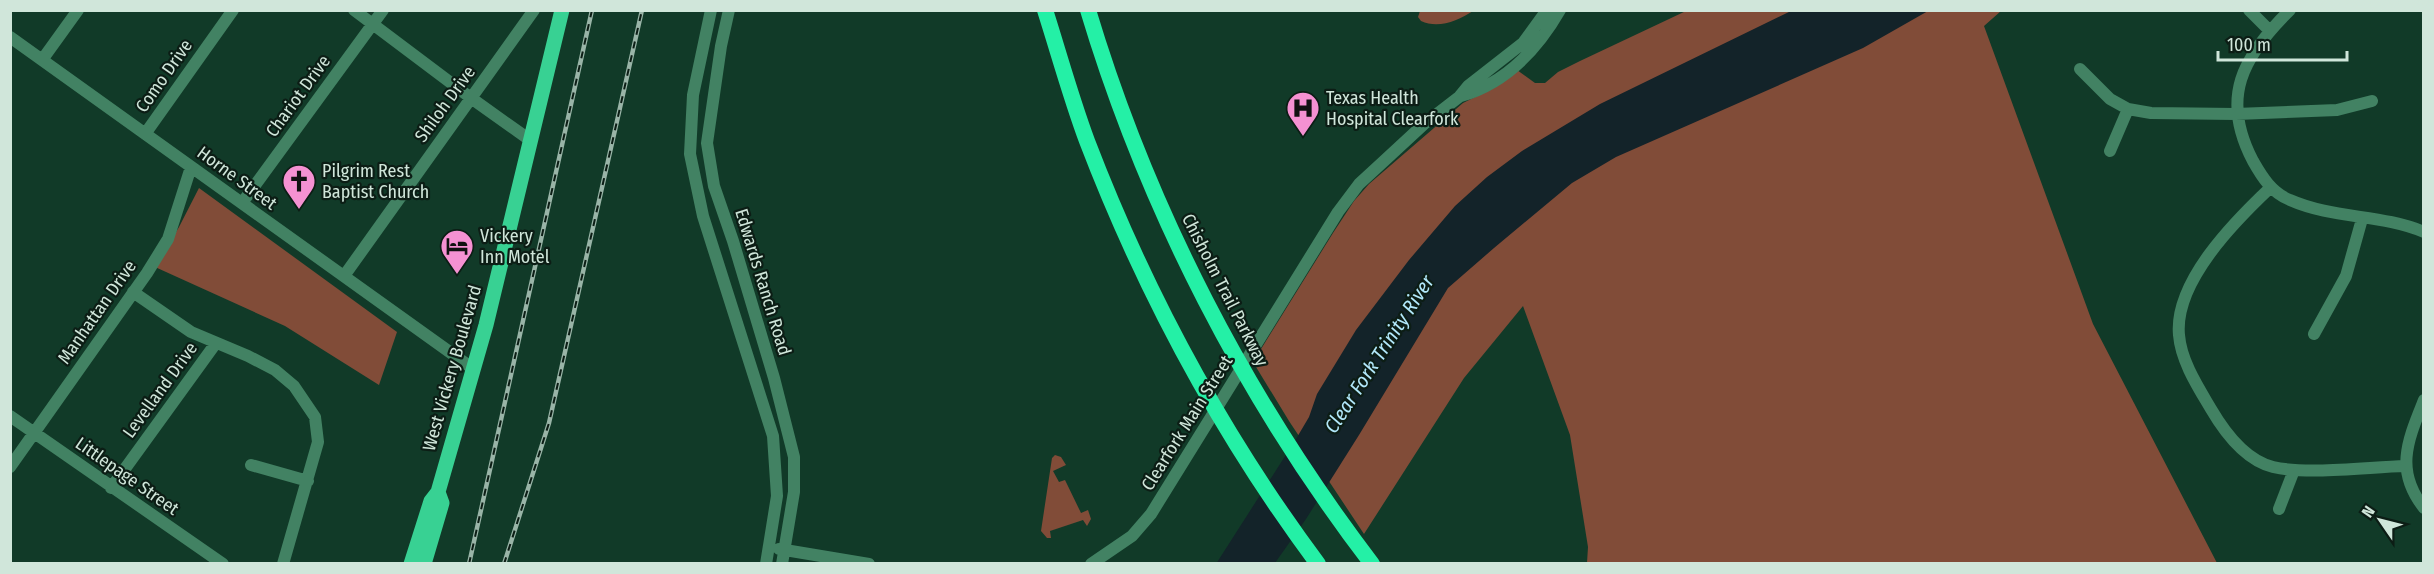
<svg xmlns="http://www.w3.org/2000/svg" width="2434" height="574" viewBox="0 0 2434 574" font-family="'Fira Sans Condensed',sans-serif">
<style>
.green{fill:#814c38}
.water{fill:#132329}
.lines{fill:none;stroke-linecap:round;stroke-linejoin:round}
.minor{stroke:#428263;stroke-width:12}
.major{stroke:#38d193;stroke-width:15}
.highway{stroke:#24f0a6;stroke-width:16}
.rail-casing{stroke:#99b4a7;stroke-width:4.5}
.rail{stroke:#0c1d15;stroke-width:2;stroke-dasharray:7;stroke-linecap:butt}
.labels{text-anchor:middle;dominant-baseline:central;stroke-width:4.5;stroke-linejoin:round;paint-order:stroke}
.street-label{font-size:18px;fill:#d0e6da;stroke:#0c1d15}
.poi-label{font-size:18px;fill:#d0e6da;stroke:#0c1d15;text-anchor:start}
.water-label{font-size:20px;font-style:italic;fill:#b2e8fa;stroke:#0c1d15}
</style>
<rect width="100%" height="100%" fill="#113a28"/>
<!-- green -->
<path class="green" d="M1420,11V10L1473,11C1458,21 1438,29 1421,21L1418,17Z
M1686,11H2001L1984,26L2093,324L2217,563H1587L1588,547L1570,435L1523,306L1464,378L1364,534L1289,421L1253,362L1333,233L1354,201L1369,184L1463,103L1493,88L1517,70L1535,83H1545L1558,72L1580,61Z
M199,188L397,332L379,385L285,326L155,267L179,227Z
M1055,455L1061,457L1066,465L1053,471L1059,482L1065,480L1081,513L1088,510L1091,519L1087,526L1083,520L1050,531L1051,538H1047L1041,531L1052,458Z"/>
<!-- water -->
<path class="water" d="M1791,11H1928L1863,48L1616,157L1572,183L1494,248L1448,288L1359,435L1306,519L1275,563L1216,564L1296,439L1309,417L1317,394L1356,330L1409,260L1455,206L1487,177L1522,151L1600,104Z"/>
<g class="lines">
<!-- minor -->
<path class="minor" d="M354,10L471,98L530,140
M711,10L693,95L690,154L703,216L773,436L777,496L766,564
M729,10L721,46L707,143L714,186L733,241L774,378L794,457V492L782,564
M2249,10L2270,31
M2290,10C2242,57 2220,98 2253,161C2262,177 2272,193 2290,200C2333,219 2381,214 2424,232
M10,37L472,368
M42,60L78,10
M2080,69L2110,99L2128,109L2151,113L2236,114L2337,110L2372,101
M1461,96C1506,83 1537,50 1560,10
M145,134L233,10
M2110,151L2128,109
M2270,188C2235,221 2174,282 2179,335C2181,361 2198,387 2211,409C2225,433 2245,460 2273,467C2307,475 2368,467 2405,466
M242,203L383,10
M344,276L534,10
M133,292L191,332L248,356L275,370L294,386L315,417L318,442L283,564
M2314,334L2346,276L2362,219
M2424,400C2408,440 2394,470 2424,508
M10,416L223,564
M251,465L308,481
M10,467L147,273L168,239L191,167
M111,488L216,343
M2279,509L2294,470
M779,549L869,564
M1091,564L1132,536L1151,514L1338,212L1359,184L1384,161L1424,124L1459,97L1468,86L1523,43L1547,10"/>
<!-- major -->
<path class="major" d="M411,564L431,501L438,492L486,325L562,10
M424,564L442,503L438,492"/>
<!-- highway -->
<path class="highway" d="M1045,10C1059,54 1071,98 1087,141C1144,290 1222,435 1318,564
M1088,10C1148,210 1246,399 1372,564"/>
<defs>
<path id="rail" d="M469,564L592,10
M504,564L549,423L642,10"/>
</defs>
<!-- rail casing -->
<use href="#rail" class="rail-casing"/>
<!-- rail -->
<use href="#rail" class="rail"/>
</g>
<!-- icons -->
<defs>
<symbol id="hospital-pin" viewBox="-11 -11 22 30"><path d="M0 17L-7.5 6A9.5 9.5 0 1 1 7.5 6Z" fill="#f591d2" stroke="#0c1d15"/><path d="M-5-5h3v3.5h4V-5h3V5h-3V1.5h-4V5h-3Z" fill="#111"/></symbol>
<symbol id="church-pin" viewBox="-11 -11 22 30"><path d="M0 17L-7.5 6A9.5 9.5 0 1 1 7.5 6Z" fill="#f591d2" stroke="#0c1d15"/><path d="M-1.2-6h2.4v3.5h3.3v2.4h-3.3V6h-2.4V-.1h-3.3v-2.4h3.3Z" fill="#111"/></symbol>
<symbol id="hotel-pin" viewBox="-11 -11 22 30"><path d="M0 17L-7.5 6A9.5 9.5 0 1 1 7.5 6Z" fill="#f591d2" stroke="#0c1d15"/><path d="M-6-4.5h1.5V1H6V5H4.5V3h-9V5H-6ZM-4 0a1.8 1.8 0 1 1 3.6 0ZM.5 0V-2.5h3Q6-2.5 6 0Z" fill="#111"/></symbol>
</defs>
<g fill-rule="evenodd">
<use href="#hospital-pin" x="1284" y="89" width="38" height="52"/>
<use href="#church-pin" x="280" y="162" width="38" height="52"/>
<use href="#hotel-pin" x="438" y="227" width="38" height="52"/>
</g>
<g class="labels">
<!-- street labels -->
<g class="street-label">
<text transform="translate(164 76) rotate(-55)">Como Drive</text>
<text transform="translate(298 96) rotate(-54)">Chariot Drive</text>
<text transform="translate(445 104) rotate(-54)">Shiloh Drive</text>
<text transform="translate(237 178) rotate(36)">Horne Street</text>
<text transform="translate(763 282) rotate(73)">Edwards Ranch Road</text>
<text transform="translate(1225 290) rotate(63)">Chisholm Trail Parkway</text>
<text transform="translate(97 312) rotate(-55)">Manhattan Drive</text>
<text transform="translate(452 368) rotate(-74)">West Vickery Boulevard</text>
<text transform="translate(160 390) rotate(-54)">Levelland Drive</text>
<text transform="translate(1187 423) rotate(-58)">Clearfork Main Street</text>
<text transform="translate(127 476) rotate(35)">Littlepage Street</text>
</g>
<!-- poi labels -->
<g class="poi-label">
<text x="1326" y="98">Texas Health<tspan x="1326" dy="21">Hospital Clearfork</tspan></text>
<text x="322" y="171">Pilgrim Rest<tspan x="322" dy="21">Baptist Church</tspan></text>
<text x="480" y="236">Vickery<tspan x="480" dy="21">Inn Motel</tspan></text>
</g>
<!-- water labels -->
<g class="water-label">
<text transform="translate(1379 354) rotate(-57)">Clear Fork Trinity River</text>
</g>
</g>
<!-- border -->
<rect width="2434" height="574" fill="none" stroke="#d0e6da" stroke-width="24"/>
<!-- north arrow -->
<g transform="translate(2380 520) rotate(305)" stroke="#0c1d15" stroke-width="4.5" paint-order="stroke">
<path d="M0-4.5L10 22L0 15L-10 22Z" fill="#d0e6da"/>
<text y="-9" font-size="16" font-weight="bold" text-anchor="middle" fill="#d0e6da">N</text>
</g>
<!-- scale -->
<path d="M2218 51v9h129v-9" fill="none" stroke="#d0e6da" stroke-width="3"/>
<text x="2227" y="51" font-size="18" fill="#d0e6da" stroke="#0c1d15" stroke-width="4.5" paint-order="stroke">100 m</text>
</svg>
